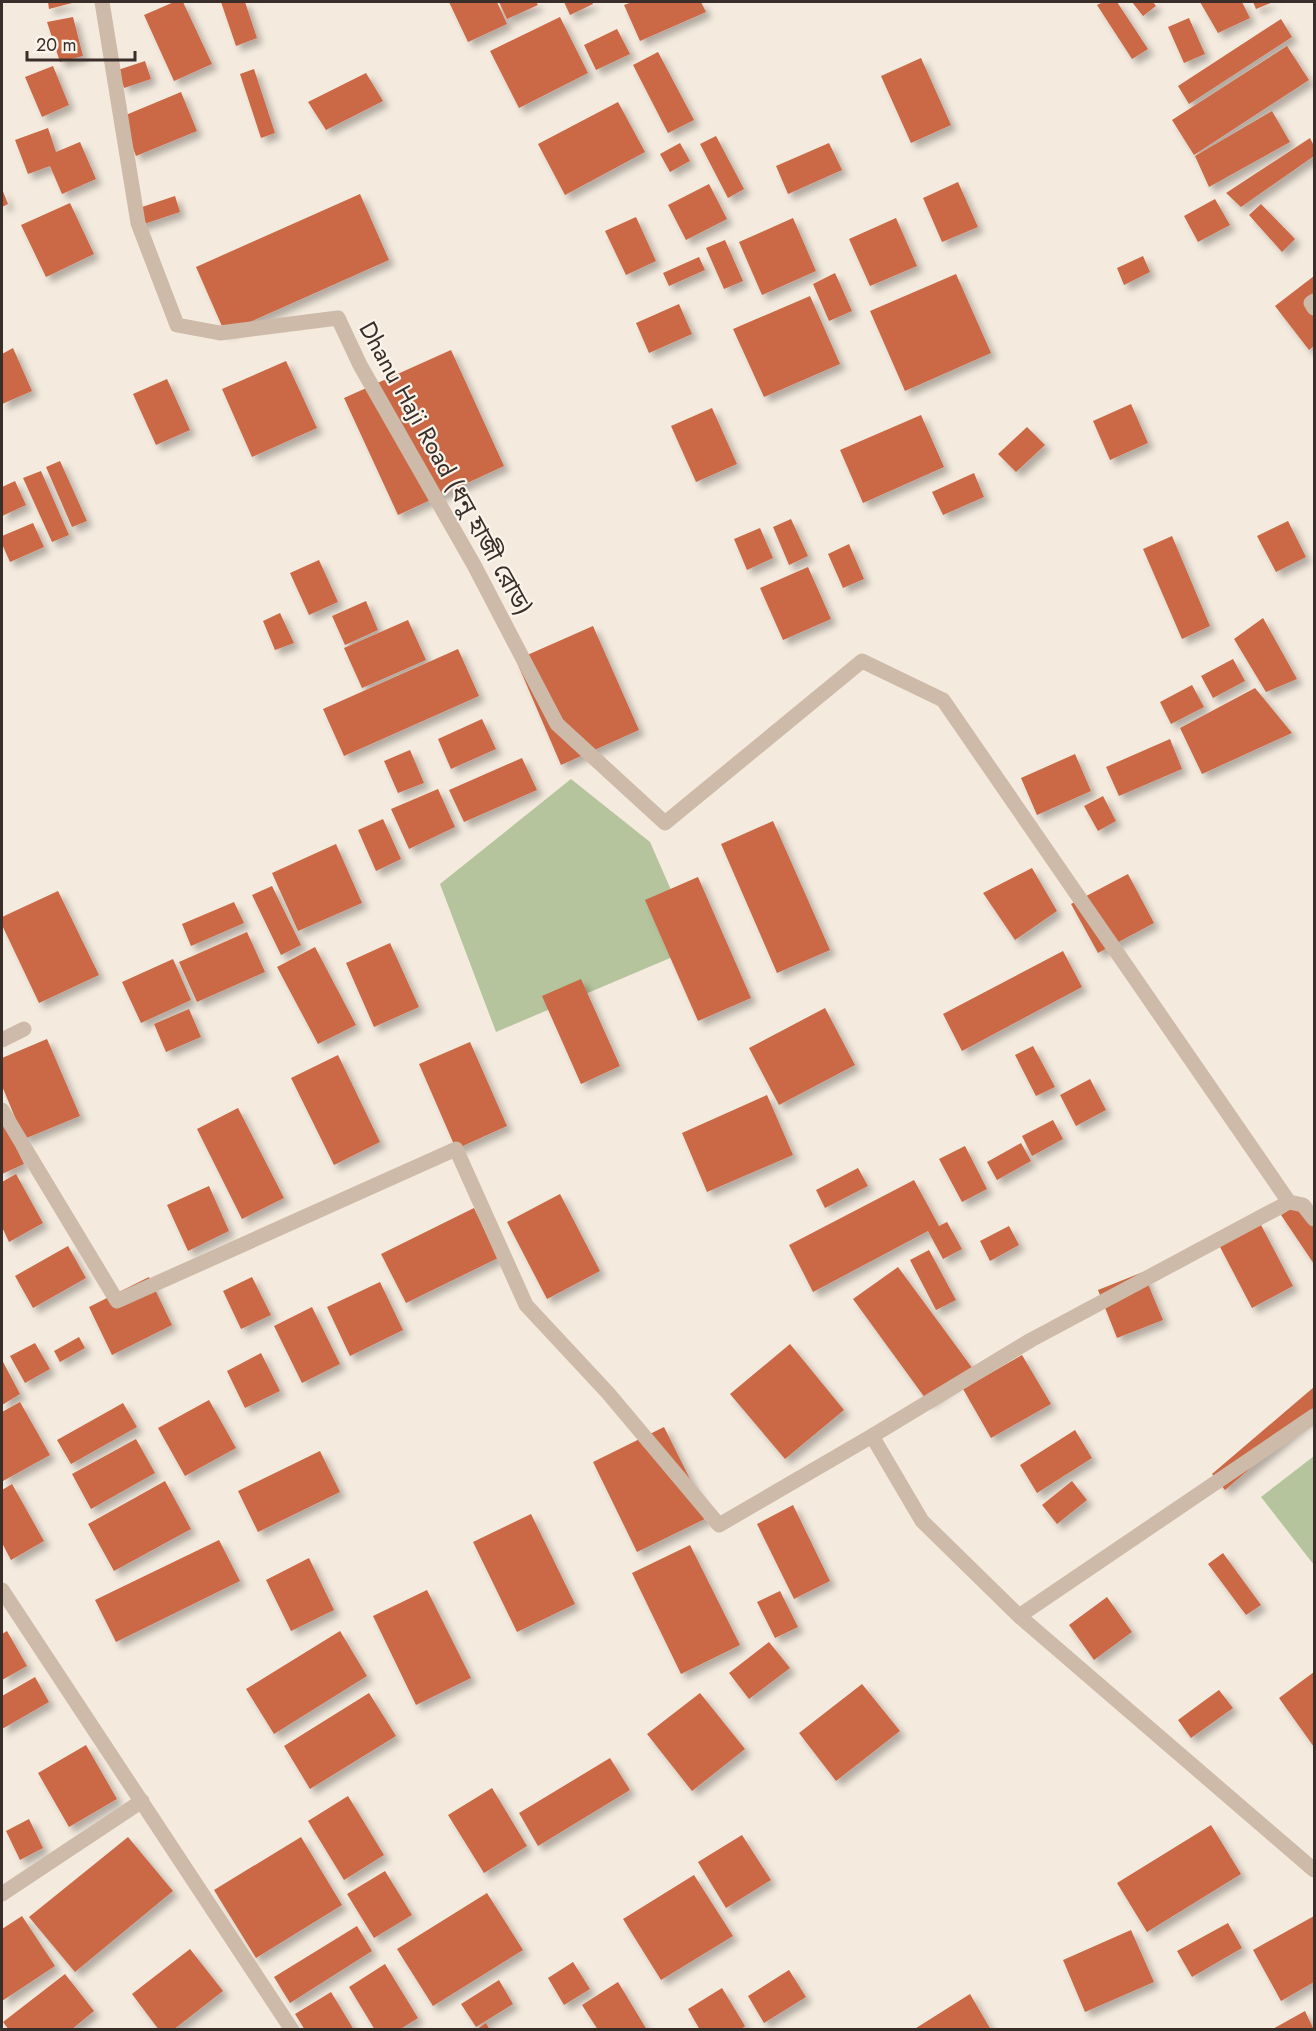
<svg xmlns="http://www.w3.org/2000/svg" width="1316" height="2031" viewBox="0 0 1316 2031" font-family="Jost,'Noto Sans Bengali',sans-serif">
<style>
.green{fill:#b6c49d}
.building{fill:#cb6845;filter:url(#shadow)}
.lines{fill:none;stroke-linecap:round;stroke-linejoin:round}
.minor{stroke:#cdbaa9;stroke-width:15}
.labels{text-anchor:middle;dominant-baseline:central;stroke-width:4.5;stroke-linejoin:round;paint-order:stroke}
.street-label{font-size:24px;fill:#392e29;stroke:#fbf4eb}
</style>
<defs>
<filter id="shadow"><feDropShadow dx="5.5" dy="5.5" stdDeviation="3" flood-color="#0004"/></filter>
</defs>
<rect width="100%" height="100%" fill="#f4eade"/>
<!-- green -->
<path class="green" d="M571,779L650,842L696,947L496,1032L440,884Z
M1314,1456V1565L1261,1497Z"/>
<!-- building -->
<path class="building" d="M48,2H76L49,9Z
M174,2H183L212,64L174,81L144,15Z
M221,2H245L257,38L236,46Z
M449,2H497L507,24L468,42Z
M499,2H536L538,5L507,19Z
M564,2H592L593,4L570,15Z
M632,2H701L706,12L640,41L624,5Z
M1103,2H1117L1148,49L1132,59L1097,5Z
M1132,2H1153L1156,6L1143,16Z
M1200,2H1242L1250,18L1218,33Z
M1253,2H1273L1256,9Z
M73,17L83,56L60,62L47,22Z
M560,17L588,73L519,108L490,51Z
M1189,18L1205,54L1184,63L1168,27Z
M1281,19L1292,37L1189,104L1178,86Z
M617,29L630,54L596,70L584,45Z
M1287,46L1309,80L1194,155L1172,120Z
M658,52L694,120L668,133L633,65Z
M921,58L951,125L911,143L881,76Z
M145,61L151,79L124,88L118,70Z
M53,66L69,105L42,117L25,77Z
M254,69L275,133L261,138L240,74Z
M366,73L383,101L326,130L308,102Z
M181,92L197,131L136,156L121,117Z
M618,102L645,152L565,195L538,144Z
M1272,111L1290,142L1209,187L1195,156Z
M48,128L56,152L80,142L96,179L62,194L50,166L28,174L15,140Z
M716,136L744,189L728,198L700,144Z
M1310,138L1314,146V156L1241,207L1226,193Z
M680,143L690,161L670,172L660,154Z
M829,143L842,170L788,194L776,166Z
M958,182L978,227L942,242L923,198Z
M709,184L727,219L686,240L668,205Z
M2,189L8,204L2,207Z
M360,194L389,260L225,333L196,267Z
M175,196L180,212L138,226L133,210Z
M1215,199L1230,225L1198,242L1184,216Z
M70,203L94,254L46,277L21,225Z
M1261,204L1295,239L1282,252L1249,215Z
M636,217L656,261L626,275L605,231Z
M793,218L816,271L762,295L739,242Z
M896,218L917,266L870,286L849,239Z
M725,240L743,281L724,289L706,248Z
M1143,256L1150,272L1124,285L1117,268Z
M699,257L705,270L669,286L663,273Z
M835,273L852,311L829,321L813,284Z
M956,274L991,353L905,391L870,311Z
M1314,276V346L1309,350L1275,306Z
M810,296L840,364L764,397L733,329Z
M679,304L692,334L649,353L636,323Z
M13,348L32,391L2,404V354Z
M451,350L504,466L398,515L344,398Z
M286,361L317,428L252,457L222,389Z
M167,379L190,430L156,445L133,394Z
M1131,404L1148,443L1110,460L1093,421Z
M712,408L737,464L696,482L671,426Z
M921,415L944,467L863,503L840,450Z
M1027,427L1045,445L1016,472L998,454Z
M60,461L87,521L72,527L46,467Z
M41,471L69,535L52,542L23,478Z
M974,473L984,497L943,515L932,492Z
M15,481L26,505L2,516V487Z
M791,519L808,556L789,565L773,527Z
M1288,521L1306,557L1276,572L1257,536Z
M33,523L44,547L10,562L2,544V536Z
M760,528L773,558L747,570L734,539Z
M1172,536L1210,626L1182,639L1143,549Z
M849,544L864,579L843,588L828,554Z
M319,560L338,602L309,615L290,573Z
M808,567L831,619L783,640L760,588Z
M366,601L378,630L345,645L332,616Z
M280,613L294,643L275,650L263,621Z
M1263,618L1297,679L1266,692L1234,639Z
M408,620L426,660L362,688L344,648Z
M593,626L639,730L561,765L516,660Z
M458,649L479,696L344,756L323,709Z
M1233,659L1245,681L1213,698L1201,676Z
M1192,685L1204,707L1171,724L1160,702Z
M1255,688L1292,733L1202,774L1180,728Z
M482,719L496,749L451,769L438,739Z
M1170,739L1182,769L1119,796L1106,767Z
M410,750L424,783L398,793L384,761Z
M1075,754L1091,791L1037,815L1021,778Z
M522,758L537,790L464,822L449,790Z
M438,789L455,827L409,849L391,809Z
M1103,796L1116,821L1098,831L1084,806Z
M383,819L401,859L376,871L358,830Z
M773,821L830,950L777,973L721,844Z
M336,844L362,903L298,931L272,873Z
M1032,868L1057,911L1015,940L983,893Z
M1128,874L1154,923L1098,953L1071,904Z
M698,877L751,998L698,1021L645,900Z
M272,886L301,945L281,955L252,895Z
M58,891L99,975L39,1003L2,925V917Z
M234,902L244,923L191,946L182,924Z
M247,932L265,972L197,1002L179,962Z
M390,943L419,1007L374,1027L346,963Z
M315,947L356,1025L318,1044L277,967Z
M1063,951L1082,987L962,1051L943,1014Z
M173,959L191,1000L141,1023L122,982Z
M581,979L620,1066L581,1084L542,996Z
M825,1008L855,1065L779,1105L749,1048Z
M189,1009L201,1037L166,1052L154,1024Z
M47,1039L80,1116L24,1139L2,1086V1058Z
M470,1042L507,1126L456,1149L419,1064Z
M1033,1046L1055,1087L1036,1096L1015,1055Z
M338,1055L380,1142L334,1165L291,1078Z
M1090,1079L1106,1110L1076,1126L1060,1095Z
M767,1095L793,1155L707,1192L682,1133Z
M238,1108L284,1198L242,1219L197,1129Z
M2,1119L24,1164L2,1174Z
M1053,1120L1063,1139L1032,1156L1022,1136Z
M1021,1143L1031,1161L997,1180L987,1162Z
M965,1146L987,1189L962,1202L939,1159Z
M858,1168L868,1186L825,1208L816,1190Z
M16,1174L43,1223L9,1242L2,1227V1182Z
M914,1180L939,1226L947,1222L962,1249L943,1259L928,1231L813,1292L789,1245Z
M209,1186L229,1231L188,1251L167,1205Z
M560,1194L600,1271L547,1299L507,1222Z
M1304,1200L1314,1215V1264L1281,1215Z
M474,1208L498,1258L406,1303L381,1254Z
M1260,1223L1293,1286L1252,1308L1219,1245Z
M1009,1226L1019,1245L990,1261L980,1241Z
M68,1246L86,1278L33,1308L15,1276Z
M929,1250L956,1300L936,1310L910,1260Z
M898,1267L973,1369L928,1402L853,1299Z
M1143,1272L1163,1320L1117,1338L1098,1290Z
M149,1277L172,1325L112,1355L89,1307Z
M252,1277L271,1315L241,1329L223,1291Z
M380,1282L403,1330L350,1356L327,1307Z
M312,1307L340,1364L302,1383L274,1326Z
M79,1337L85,1348L60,1362L54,1351Z
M35,1343L50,1369L25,1383L10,1356Z
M790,1344L844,1410L785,1459L730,1394Z
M261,1353L280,1391L245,1408L227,1371Z
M1022,1355L1051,1404L991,1438L963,1389Z
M2,1360L20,1394L2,1405Z
M1314,1387V1414L1225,1490L1212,1474Z
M209,1400L236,1448L185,1476L158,1428Z
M20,1402L50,1455L3,1481L2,1412Z
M123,1403L137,1427L71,1464L57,1440Z
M664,1427L709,1517L637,1552L593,1462Z
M1075,1430L1092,1458L1037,1493L1020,1465Z
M136,1439L155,1473L91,1509L72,1474Z
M320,1451L340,1492L258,1532L238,1491Z
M165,1481L191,1529L114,1571L88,1524Z
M1072,1481L1087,1500L1057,1524L1042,1505Z
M12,1484L44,1541L11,1560L2,1543V1490Z
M793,1505L830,1581L794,1599L757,1524Z
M531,1514L575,1604L517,1632L473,1542Z
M219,1540L240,1581L116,1642L95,1600Z
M690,1545L740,1645L681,1674L632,1573Z
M1223,1553L1261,1605L1246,1615L1208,1564Z
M309,1558L334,1610L291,1631L266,1580Z
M427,1590L471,1678L416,1705L373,1616Z
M780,1591L798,1627L775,1638L757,1602Z
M1107,1597L1132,1632L1094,1660L1069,1625Z
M7,1631L27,1666L2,1680V1634Z
M340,1631L367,1676L274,1734L246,1689Z
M769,1642L790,1668L749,1699L729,1673Z
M1314,1672V1747L1279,1698Z
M35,1677L49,1702L2,1729V1696Z
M862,1684L900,1731L836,1781L799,1733Z
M1219,1690L1233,1708L1191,1738L1178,1720Z
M369,1693L396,1736L310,1789L284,1746Z
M700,1693L745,1749L692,1791L647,1734Z
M86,1745L117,1799L69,1827L38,1773Z
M610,1758L630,1790L538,1846L519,1813Z
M492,1788L527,1846L484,1873L448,1815Z
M348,1796L384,1855L344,1880L308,1821Z
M29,1819L43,1848L20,1860L6,1831Z
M1211,1825L1241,1874L1147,1932L1117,1883Z
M742,1835L771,1880L726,1908L698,1862Z
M128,1837L173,1891L75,1972L29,1917Z
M301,1837L342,1905L256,1958L214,1890Z
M385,1871L412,1915L374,1938L347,1894Z
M694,1875L733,1936L661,1980L623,1919Z
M487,1893L523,1950L433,2006L397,1949Z
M22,1916L55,1966L2,2001V1929Z
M1314,1916V1982L1281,2001L1253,1950Z
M1228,1923L1242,1948L1192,1977L1177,1951Z
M357,1926L372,1951L290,2003L274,1977Z
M1131,1930L1154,1982L1085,2012L1063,1960Z
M190,1949L223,1991L173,2030H159L132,1994Z
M573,1962L590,1989L564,2005L548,1978Z
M385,1964L418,2018L399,2030H375L349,1987Z
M789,1970L806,1997L764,2023L748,1996Z
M65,1974L94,2011L71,2030H9L3,2022Z
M499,1980L513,2004L476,2027L461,2004Z
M618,1982L647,2030H598L582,2005Z
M722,1988L745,2026L740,2030H700L688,2009Z
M331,1992L354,2030H305L295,2014Z
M970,1994L991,2030H913Z
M1305,2011L1314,2030H1271Z
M486,2023L490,2030H476Z"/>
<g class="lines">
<!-- minor -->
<path class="minor" d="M102,2L138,223L177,325L220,333L338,318L360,365L474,565L557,724L665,823L862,661L943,700L1289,1202L1303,1205L1314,1219
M1314,301L1311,303L1314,308
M2,1040L24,1029
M2,1110L117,1301L456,1149L526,1305L608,1393L719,1525L872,1436L922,1521L1019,1616L1314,1416
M872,1436L1031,1340L1289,1202
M2,1590L292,2030
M1019,1616L1314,1870
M2,1894L142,1801"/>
</g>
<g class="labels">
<!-- street labels -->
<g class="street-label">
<text transform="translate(446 468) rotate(61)">Dhanu Haji Road (ধনু হাজী রোড)</text>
</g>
</g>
<!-- border -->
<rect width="1316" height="2031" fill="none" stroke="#392e29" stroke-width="6"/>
<!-- scale -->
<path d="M27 51v9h108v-9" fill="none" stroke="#392e29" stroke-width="3"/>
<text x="36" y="51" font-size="18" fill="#392e29" stroke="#fbf4eb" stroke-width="4.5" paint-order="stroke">20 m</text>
</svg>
